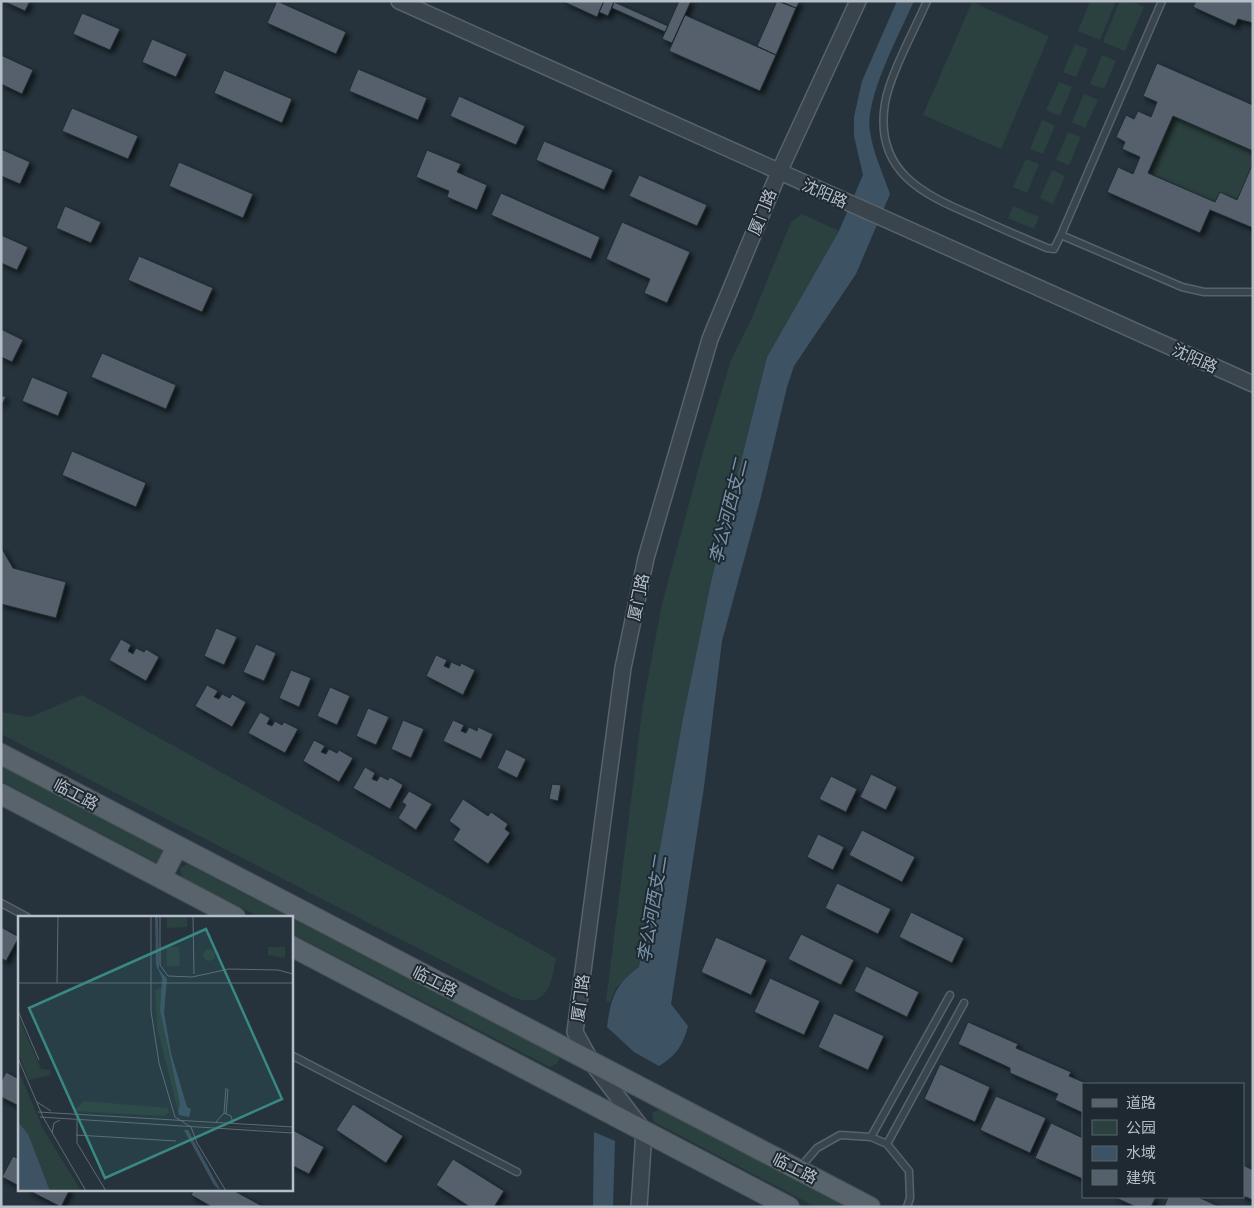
<svg xmlns="http://www.w3.org/2000/svg" width="1254" height="1208" viewBox="0 0 1254 1208" font-family="Inter,'Noto Sans SC',sans-serif">
<style>
.green{fill:#2b413f}
.water{fill:#3d5364}
.building{fill:#54616c;stroke:#212b33;filter:url(#shadow)}
.lines{fill:none;stroke-linecap:round;stroke-linejoin:round}
.service-casing{stroke:#58626a;stroke-width:9}
.tertiary-casing{stroke:#58626a;stroke-width:18}
.primary-casing{stroke:#465058;stroke-width:22}
.service{stroke:#3a444c;stroke-width:6}
.tertiary{stroke:#3a444c;stroke-width:15}
.primary{stroke:#58636c;stroke-width:20}
.labels{text-anchor:middle;dominant-baseline:central;stroke-width:4;stroke-linejoin:round;paint-order:stroke}
.street-label{font-size:16px;fill:#b6bfc8;stroke:#1f2931}
.water-label{font-size:18px;font-style:italic;fill:#7994a9;stroke:#1f2931}
.inset-road{fill:none;stroke:#606b74;stroke-width:1}
.view{fill:#398884;fill-opacity:0.15;stroke:#398884;stroke-width:2.5}
.inset-edge{fill:none;stroke:#b6bfc8;stroke-width:2.5}
</style>
<defs>
<filter id="shadow"><feDropShadow dx="3.5" dy="3.5" stdDeviation="2.5" flood-color="#0009"/></filter>
</defs>
<rect width="100%" height="100%" fill="#26333c"/>
<!-- green -->
<path class="green" d="M1090,1H1116L1100,40L1078,31Z
M1120,1H1131L1144,7L1125,51L1103,42Z
M972,2L1049,36L1001,149L923,115Z
M1075,44L1088,49L1076,77L1063,72Z
M1102,55L1116,61L1104,89L1090,84Z
M1059,82L1072,87L1060,116L1046,110Z
M1084,94L1098,100L1085,128L1072,122Z
M1173,116L1253,151V163L1237,200L1220,192L1215,202L1149,173Z
M1042,120L1055,126L1043,154L1030,149Z
M1068,132L1081,137L1069,165L1056,160Z
M1026,159L1039,164L1027,193L1013,187Z
M1052,170L1065,176L1053,204L1040,198Z
M1013,206L1039,217L1034,229L1008,218Z
M802,214L839,231L767,357L711,582L683,718L639,967L616,988L610,1002L606,1001L643,704L662,604L701,459L731,360L751,320L791,222Z
M82,695L556,958C551,985 547,1010 513,997L1,734V712L30,717Z
M1,765L162,849L165,854L160,862H155L1,781Z
M188,864L290,917H260L182,877L180,868Z
M291,917L556,1054L559,1058L558,1063L550,1067L291,933Z
M660,1109L847,1207H816L654,1122L652,1113Z"/>
<!-- water -->
<path class="water" d="M897,1H914C900,33 864,99 870,132C873,152 883,174 890,194L856,274L794,366L787,387L761,497L722,641L704,787L671,1004L688,1026C683,1045 677,1055 659,1066L634,1052L607,1027C611,997 615,985 639,967L683,718L711,582L767,357L839,231L863,175L854,136V117L862,81Z
M594,1132L615,1141L613,1207H593Z"/>
<!-- building -->
<path class="building" d="M3,1H30L25,11Z
M277,1L346,32L336,54L267,23Z
M562,1H604L597,17Z
M604,1L614,2L608,16L599,12Z
M679,1H691L672,43L662,39Z
M777,1L796,8L776,55L757,46Z
M780,1H800L796,8Z
M1196,1H1253V23L1238,19L1235,26L1193,7Z
M614,2L668,26L665,32L612,8Z
M82,13L120,29L110,50L73,34Z
M685,15L776,55L760,91L669,51Z
M152,39L187,54L176,77L142,62Z
M1,55L33,70L22,94L1,84Z
M1157,63L1253,105V151L1173,116L1148,173L1215,202L1220,192L1237,200L1253,163V228L1210,210L1200,233L1107,192L1118,167L1133,174L1140,157L1122,149L1125,142L1116,137L1126,115L1134,119L1138,111L1151,117L1157,102L1143,96Z
M358,69L427,98L418,120L349,91Z
M224,70L292,99L282,123L214,93Z
M459,96L525,126L516,145L450,116Z
M72,108L138,136L128,159L62,131Z
M544,141L613,170L604,190L536,160Z
M1,149L30,162L20,184L1,176Z
M427,150L461,164L457,172L487,185L477,210L447,197L449,191L416,177Z
M179,162L253,194L243,218L169,186Z
M639,175L707,205L697,226L629,196Z
M501,193L600,237L591,259L491,215Z
M65,206L101,222L91,243L56,228Z
M622,222L690,252L667,303L644,293L650,279L606,259Z
M1,235L28,247L17,270L1,263Z
M139,256L213,288L202,312L128,280Z
M1,329L23,340L12,362L1,357Z
M102,353L176,385L166,409L91,377Z
M32,377L68,392L58,416L22,401Z
M1,395L6,397L1,406Z
M72,451L146,483L136,507L62,475Z
M1,547L13,568L66,582L56,618L1,604Z
M216,628L237,637L224,665L204,656Z
M121,639L131,645L128,651L133,654L136,648L144,652L146,649L159,657L146,681L109,660Z
M256,644L276,653L264,681L243,672Z
M436,655L447,660L444,666L449,668L451,662L460,666L461,663L475,670L463,695L426,676Z
M291,670L311,678L299,707L279,698Z
M207,685L218,691L214,697L219,699L222,694L230,698L232,694L246,702L232,727L195,706Z
M330,687L350,696L337,725L317,716Z
M368,708L389,717L376,745L356,736Z
M260,712L270,718L267,724L272,726L275,721L282,725L284,722L298,729L285,753L248,733Z
M403,720L424,729L411,758L391,749Z
M453,720L464,725L461,731L466,733L469,727L477,731L478,727L493,734L481,759L443,741Z
M314,740L325,746L321,752L326,754L329,749L337,753L339,750L353,758L339,782L303,761Z
M506,749L526,759L517,778L497,768Z
M365,767L375,773L372,779L377,781L380,776L388,780L390,777L403,785L390,809L353,788Z
M871,774L897,787L886,810L860,797Z
M831,776L857,789L846,812L819,799Z
M552,784L561,785L558,801L549,799Z
M409,791L432,804L416,830L398,818L406,805L402,802Z
M463,799L488,816L491,812L508,824L505,829L510,833L488,864L453,840L460,829L449,821Z
M862,830L915,857L902,882L849,855Z
M818,834L844,847L833,870L807,857Z
M837,883L891,909L878,934L825,908Z
M911,912L964,938L952,963L899,937Z
M1,927L19,937L6,961L1,958Z
M801,934L854,960L841,985L788,959Z
M716,937L767,960L751,995L701,972Z
M866,966L919,992L907,1017L854,991Z
M770,978L820,1001L804,1035L754,1012Z
M834,1013L884,1036L868,1070L818,1047Z
M968,1022L1018,1044L1016,1048L1071,1072L1069,1076L1088,1084H1083V1113L1055,1100L1058,1094L1010,1073V1068L958,1044Z
M940,1064L990,1087L975,1122L924,1099Z
M6,1072L19,1079V1106L1,1097V1082Z
M996,1096L1046,1118L1030,1153L980,1130Z
M353,1104L403,1136L386,1163L336,1130Z
M1051,1123L1083,1138V1179L1035,1158Z
M291,1129L324,1147L309,1174L291,1165Z
M13,1156L19,1159V1186L2,1177Z
M453,1159L504,1191L494,1207H470L436,1185Z
M1243,1165L1253,1170V1200L1243,1196Z
M26,1189H70L61,1207Z
M194,1189H231L264,1207H212L191,1195Z
M1114,1197H1156L1151,1207H1136Z
M1168,1197H1198L1220,1207H1164Z"/>
<g class="lines">
<defs>
<path id="service" d="M927,1C915,29 890,74 885,103C874,171 922,194 974,216C998,227 1023,238 1047,248L1054,249L1061,235L1182,287L1204,292H1253
M1061,235L1162,1
M1,903L27,917
M291,1055L517,1172
M871,1137L950,995
M887,1144L964,1003
M799,1169L817,1148L840,1135L871,1137L887,1144L909,1171L910,1198L907,1207"/>
<path id="tertiary" d="M399,1L1253,384
M639,1207L644,1131L592,1063L575,1032L623,668L646,558L710,339L779,172L858,1"/>
<path id="primary" d="M1,754L870,1207
M1,794L235,917
M161,878L177,847
M291,946L789,1207"/>
</defs>
<!-- service casing -->
<use href="#service" class="service-casing"/>
<!-- tertiary casing -->
<use href="#tertiary" class="tertiary-casing"/>
<!-- primary casing -->
<use href="#primary" class="primary-casing"/>
<!-- service -->
<use href="#service" class="service"/>
<!-- tertiary -->
<use href="#tertiary" class="tertiary"/>
<!-- primary -->
<use href="#primary" class="primary"/>
</g>
<g class="labels">
<!-- street labels -->
<g class="street-label">
<text transform="translate(825 193) rotate(24)">沈阳路</text>
<text transform="translate(762 212) rotate(-68)">厦门路</text>
<text transform="translate(1195 358) rotate(24)">沈阳路</text>
<text transform="translate(638 597) rotate(-78)">厦门路</text>
<text transform="translate(76 794) rotate(28)">临工路</text>
<text transform="translate(435 981) rotate(27)">临工路</text>
<text transform="translate(580 998) rotate(-83)">厦门路</text>
<text transform="translate(795 1168) rotate(27)">临工路</text>
</g>
<!-- water labels -->
<g class="water-label">
<text transform="translate(728 511) rotate(-76)">李公河西支二</text>
<text transform="translate(652 909) rotate(-81)">李公河西支二</text>
</g>
</g>
<!-- overview -->
<g transform="translate(18 916)">
<rect width="275" height="275" fill="#26333c"/>
<path d="M149,0H169V11L149,12ZM148,31H161L162,50H149ZM250,31H267V42L250,39ZM185 39a6 6 0 1 1 12 0a6 6 0 1 1-12 0ZM144,71L142,94L162,188L160,195L139,112L137,74ZM0,99L23,153L32,154L33,159L11,164L0,137ZM0,153L24,211L63,275H32L10,219L0,206ZM66,185L150,192L151,197L146,200L55,195ZM173,208L275,213V215L174,209Z" fill="#2b413f"/>
<path d="M137,0H140L141,53L149,63L146,97L153,137L169,191L173,193L171,201L161,199L160,195L162,188L142,94L144,62L138,49ZM0,206L10,218L32,275H0ZM166,214H170L203,275L196,269Z" fill="#3d5364"/>
<path class="inset-road" d="M133,0V95L141,147L157,201L173,211L179,227L208,275M142,0V49L150,60L174,61L211,53L260,54L275,58M175,0L176,58M0,67H275M39,67L40,0M0,95L21,144M0,142L25,201L68,275M19,186L33,195M20,196L275,211M206,197L208,172M208,198L210,173M22,201L275,217M59,204V227L88,275M197,207L206,197L213,200L215,207M34,217L36,207L42,204M58,219L158,225"/>
<path class="view" d="M188,13L264,183L87,262L11,92Z"/>
<rect width="275" height="275" class="inset-edge"/>
</g>
<!-- border -->
<rect width="1254" height="1208" fill="none" stroke="#b6bfc8" stroke-width="5"/>
<!-- legend -->
<rect x="1082" y="1083" width="162" height="115" fill="#1f2931" stroke="#5b656d"/>
<rect x="1092" y="1099" width="25" height="8" fill="#58636c" stroke="#5b656d"/>
<text x="1126" y="1108" font-size="15" fill="#b6bfc8">道路</text>
<rect x="1092" y="1120" width="25" height="15" fill="#2b413f" stroke="#5b656d"/>
<text x="1126" y="1133" font-size="15" fill="#b6bfc8">公园</text>
<rect x="1092" y="1146" width="25" height="15" fill="#3d5364" stroke="#5b656d"/>
<text x="1126" y="1158" font-size="15" fill="#b6bfc8">水域</text>
<rect x="1092" y="1170" width="25" height="15" fill="#54616c" stroke="#5b656d"/>
<text x="1126" y="1183" font-size="15" fill="#b6bfc8">建筑</text>
</svg>
